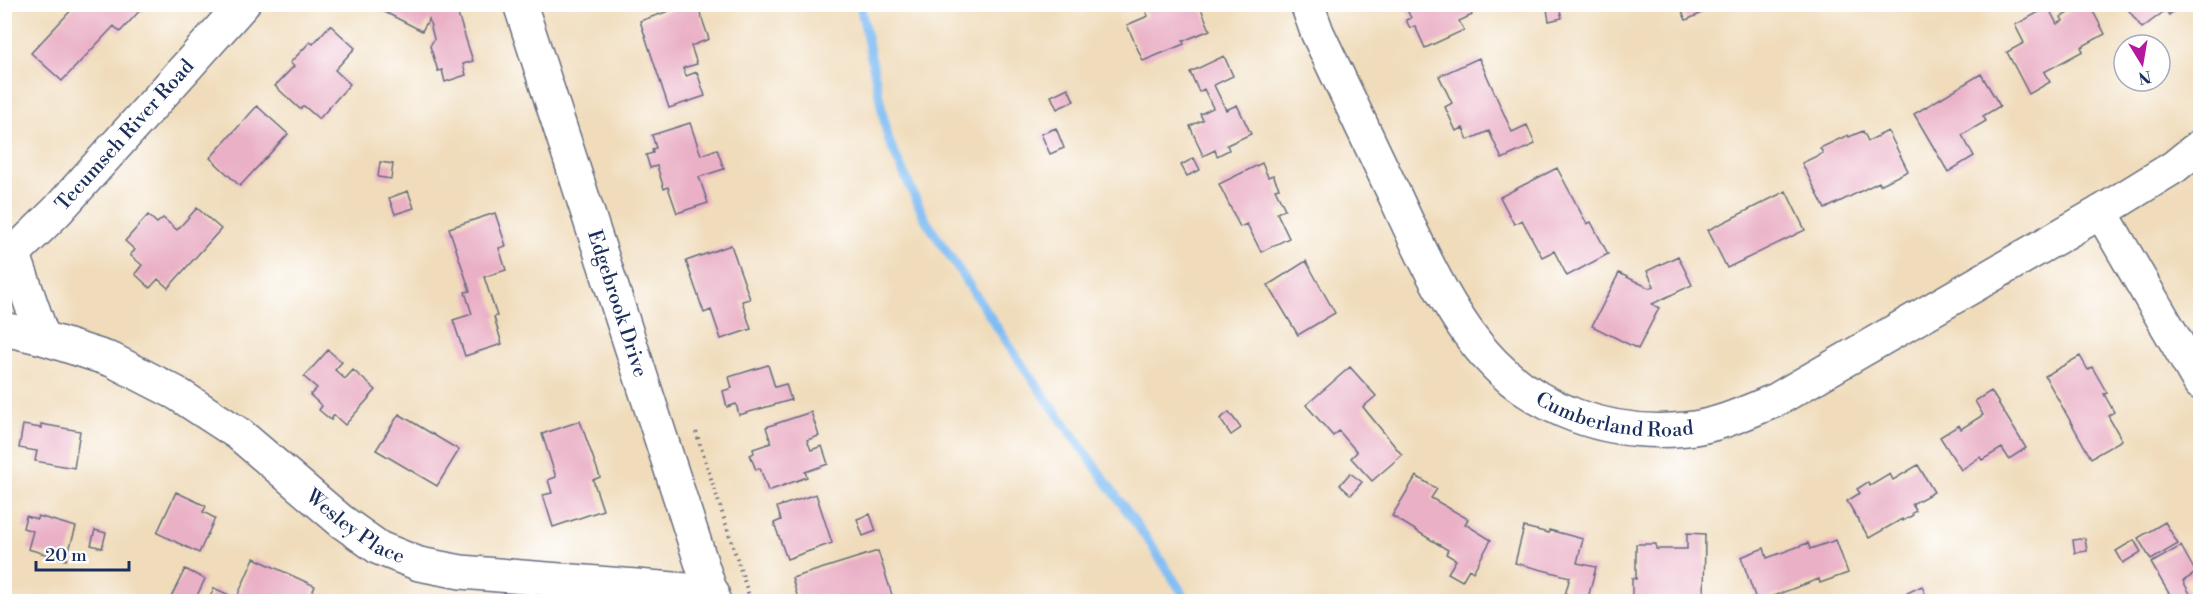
<svg xmlns="http://www.w3.org/2000/svg" width="2205" height="606" viewBox="0 0 2205 606" font-family="'Libre Bodoni',serif">
<style>
.lines{fill:none;stroke-linecap:round;stroke-linejoin:round}
.stream{stroke:#80bdf3;stroke-width:9}
.building{fill:#eab0c6}
.street-casing{stroke:#666c7f;stroke-width:36}
.path{stroke:#666c7f;stroke-width:4;stroke-dasharray:1.5 4.5;stroke-linecap:butt}
.street{stroke:#fff;stroke-width:33}
.labels{text-anchor:middle;dominant-baseline:central;stroke-width:4.5;stroke-linejoin:round;paint-order:stroke}
.street-label{font-size:20px;fill:#1b2f5e;stroke:#fff}
</style>
<rect width="100%" height="100%" fill="#fff"/>
<filter id="ink" filterUnits="userSpaceOnUse"><feTurbulence type="fractalNoise" baseFrequency=".0167" numOctaves="2"/><feDisplacementMap in="SourceGraphic" scale="12" xChannelSelector="R" yChannelSelector="G"/><feConvolveMatrix kernelMatrix="1 2 1 2 8 2 1 2 1" color-interpolation-filters="sRGB"/></filter>
<filter id="wash" filterUnits="userSpaceOnUse"><feTurbulence type="fractalNoise" baseFrequency=".008" numOctaves="4" result="noise"/><feDisplacementMap in="SourceGraphic" scale="24" xChannelSelector="R" yChannelSelector="G"/><feGaussianBlur stdDeviation="1.35" result="paint"/><feColorMatrix in="noise" values="0 0 0 0 0 0 0 0 0 0 0 0 0 0 0 0 0 1.4 0 .05"/><feComposite in="paint" operator="in"/></filter>
<g filter="url(#wash)">
<rect width="100%" height="100%" fill="#f0dcbb"/>
<g class="lines">
<!-- stream -->
<path class="stream" d="M860,4L888,139L925,219L1025,369L1150,543L1188,602"/>
</g>
<g id="blocks">
<!-- building -->
<path class="building" d="M77,4H146L120,32L114,26L62,81L31,53Z
M689,4H697L709,39L691,46L697,64L683,68L686,76L697,72L705,96L669,108L640,21Z
M1147,4H1199L1210,30L1183,41L1184,44L1143,61L1127,25L1148,16L1144,6Z
M1404,4H1468L1472,15L1459,21L1464,30L1425,48L1415,26L1410,28L1406,20L1411,18Z
M1693,4H1696L1700,14L1686,20L1681,9Z
M2066,4H2089L2105,34L2081,47L2083,51L2044,72L2050,82L2029,94L2007,52L2024,43L2015,25L2048,7L2057,24L2063,21L2061,17L2070,12Z
M2124,4H2182L2169,15L2166,10L2142,28Z
M371,5H455L473,61L463,64L466,75L445,82L442,70L438,71L430,46L434,39L429,19L422,31Z
M1559,6L1562,18L1549,21L1547,9Z
M330,25L355,48L335,70L350,84L319,119L304,106L300,109L275,86L294,66L290,63L310,42L313,44Z
M1224,56L1233,76L1214,85L1226,110L1237,105L1251,134L1227,145L1229,150L1217,156L1215,150L1203,156L1190,126L1203,120L1200,114L1213,108L1204,89L1199,92L1190,72Z
M1479,58L1512,132L1527,125L1535,144L1502,159L1489,131L1468,140L1463,128L1456,131L1445,107L1452,103L1439,76Z
M1981,74L2000,106L1983,116L1986,121L1962,135L1974,156L1948,172L1914,114Z
M1068,88L1074,101L1057,109L1051,96Z
M257,106L288,134L240,186L210,158Z
M690,123L701,155L717,149L724,169L699,177L708,203L677,213L668,187L664,189L657,166L650,168L646,155L653,153L652,149L656,148L652,135Z
M1056,128L1064,148L1050,154L1041,134Z
M1863,131L1868,141L1888,131L1908,171L1880,185L1879,182L1825,209L1802,163L1823,153L1820,148L1848,135L1849,137Z
M1194,158L1200,170L1187,176L1181,165Z
M380,162L393,164L391,179L378,177Z
M1262,163L1268,177L1273,175L1279,188L1275,189L1285,209L1277,213L1289,238L1261,252L1247,224L1240,227L1219,184Z
M1557,168L1587,224L1591,222L1608,254L1567,276L1554,251L1542,257L1522,220L1514,224L1500,197Z
M408,191L414,208L395,214L389,198Z
M1786,191L1805,230L1727,268L1708,230Z
M197,208L221,229L168,288L158,279L150,288L135,274L142,265L130,255L135,250L125,241L148,215L157,223L163,218L177,230Z
M495,213L506,246L499,248L506,270L484,277L497,316L494,317L502,344L465,356L453,320L472,314L465,292L470,291L449,228Z
M731,245L750,299L742,301L751,329L721,339L711,310L704,313L686,261Z
M1678,256L1692,285L1652,304L1659,308L1638,349L1592,326L1619,273L1649,288L1654,286L1647,271Z
M1306,261L1335,313L1298,335L1268,285Z
M328,350L342,362L335,370L345,379L353,370L376,390L345,425L334,415L331,420L319,410L322,406L310,395L317,388L304,377Z
M2080,356L2088,370L2092,367L2107,393L2104,394L2114,412L2108,416L2122,440L2091,458L2045,376Z
M768,365L775,387L786,384L791,400L739,415L736,404L727,407L723,391L732,388L729,377Z
M1350,367L1376,396L1363,407L1402,455L1372,481L1351,458L1357,452L1339,431L1333,436L1306,405Z
M1991,391L2026,448L2009,459L2002,448L1982,460L1980,457L1961,470L1940,437L1959,425L1961,429L1983,415L1975,401Z
M811,412L819,436L807,440L811,450L822,446L828,464L805,472L807,477L768,491L760,468L756,470L750,455L754,453L753,449L771,443L766,427Z
M1229,412L1241,428L1231,435L1220,419Z
M399,414L459,450L437,486L376,450Z
M580,421L600,477L593,480L603,510L553,527L543,495L552,493L548,480L556,477L542,434Z
M41,424L80,431L74,468L35,461L37,451L19,448L23,425L41,428Z
M1918,465L1934,492L1912,504L1916,511L1912,513L1913,515L1903,521L1902,519L1869,538L1847,501L1860,493L1857,489L1868,482L1870,486L1890,474L1893,480Z
M1350,473L1362,482L1351,495L1340,485Z
M1416,476L1437,489L1431,498L1468,519L1465,524L1491,540L1473,572L1469,569L1462,581L1448,573L1456,560L1446,554L1448,550L1392,516Z
M176,492L206,506L203,512L215,518L199,553L157,533Z
M816,494L832,543L787,559L774,523L781,520L777,507Z
M870,514L876,531L863,536L857,519Z
M26,516L37,519L38,516L76,527L66,560L28,549L33,531L23,528Z
M2165,522L2178,544L2151,560L2138,538Z
M1524,527L1549,533V530L1583,539L1577,563L1596,567L1587,602H1567L1568,596L1565,595L1570,577L1515,563Z
M95,530L106,533L102,548L91,545Z
M1687,533L1705,534L1704,599H1686V602H1632V578L1636,579V544H1656V549H1687Z
M2085,538L2087,551L2075,553L2073,540Z
M1836,540L1848,573L1820,583L1819,579L1757,602L1741,557L1764,548L1767,558L1808,543L1810,549Z
M2134,540L2141,552L2123,563L2116,551Z
M2181,546L2196,573L2183,581L2194,601L2200,597V602H2174L2151,563Z
M878,551L893,598L883,602H799L792,578Z
M254,558L315,586L308,602H248L237,597Z
M185,569L205,579L194,602H176L170,599Z
M1922,586L1928,601L1911,602L1907,593Z
M214,588L244,602H208Z"/>
</g>
</g>
<g filter="url(#ink)">
<use href="#blocks" fill-opacity="0" stroke="#666c7f" stroke-width="1.5"/>
<g class="lines">
<defs>
<g id="street">
<path id="s1" d="M520,4L714,602"/>
<path id="s2" d="M1307,4L1317,32C1343,87 1369,141 1395,196C1418,246 1449,314 1485,354C1535,411 1611,437 1686,429C1718,426 1747,412 1776,400L2101,212L2174,167L2200,146"/>
<path d="M2101,212L2200,383"/>
<path id="s3" d="M4,263L57,211L243,4"/>
<path d="M4,329L43,338L14,255"/>
<path id="s4" d="M43,338L112,360L176,393L239,434L341,521L379,548L419,564L461,572L712,592"/>
</g>
</defs>
<!-- street casing -->
<use href="#street" class="street-casing"/>
<!-- path -->
<path class="path" d="M696,432L751,602"/>
<!-- street -->
<use href="#street" class="street"/>
</g>
</g>
<g class="labels">
<!-- street labels -->
<g class="street-label">
<text stroke="none"><textPath href="#s3" startOffset="176">Tecumseh River Road</textPath></text>
<text stroke="none"><textPath href="#s1" startOffset="315">Edgebrook Drive</textPath></text>
<text stroke="none"><textPath href="#s2" startOffset="543">Cumberland Road</textPath></text>
<text stroke="none"><textPath href="#s4" startOffset="369">Wesley Place</textPath></text>
</g>
</g>
<!-- margin -->
<rect width="2205" height="606" fill="none" stroke="#fff" stroke-width="24"/>
<!-- north arrow -->
<g transform="translate(2142 63) rotate(169)"><circle r="28" fill="#ffffff" stroke="#a4acbf" stroke-width="1.5"/>
<path d="M0-4.5L10 22L0 15L-10 22Z" fill="#b5179e"/>
<text y="-9" font-size="16" font-weight="bold" text-anchor="middle" fill="#1b2f5e">N</text>
</g>
<!-- scale -->
<path d="M36 561v9h93v-9" fill="none" stroke="#1b2f5e" stroke-width="3"/>
<text x="45" y="561" font-size="18" fill="#1b2f5e" stroke="#ffffff" stroke-width="4.5" paint-order="stroke">20 m</text>
</svg>
